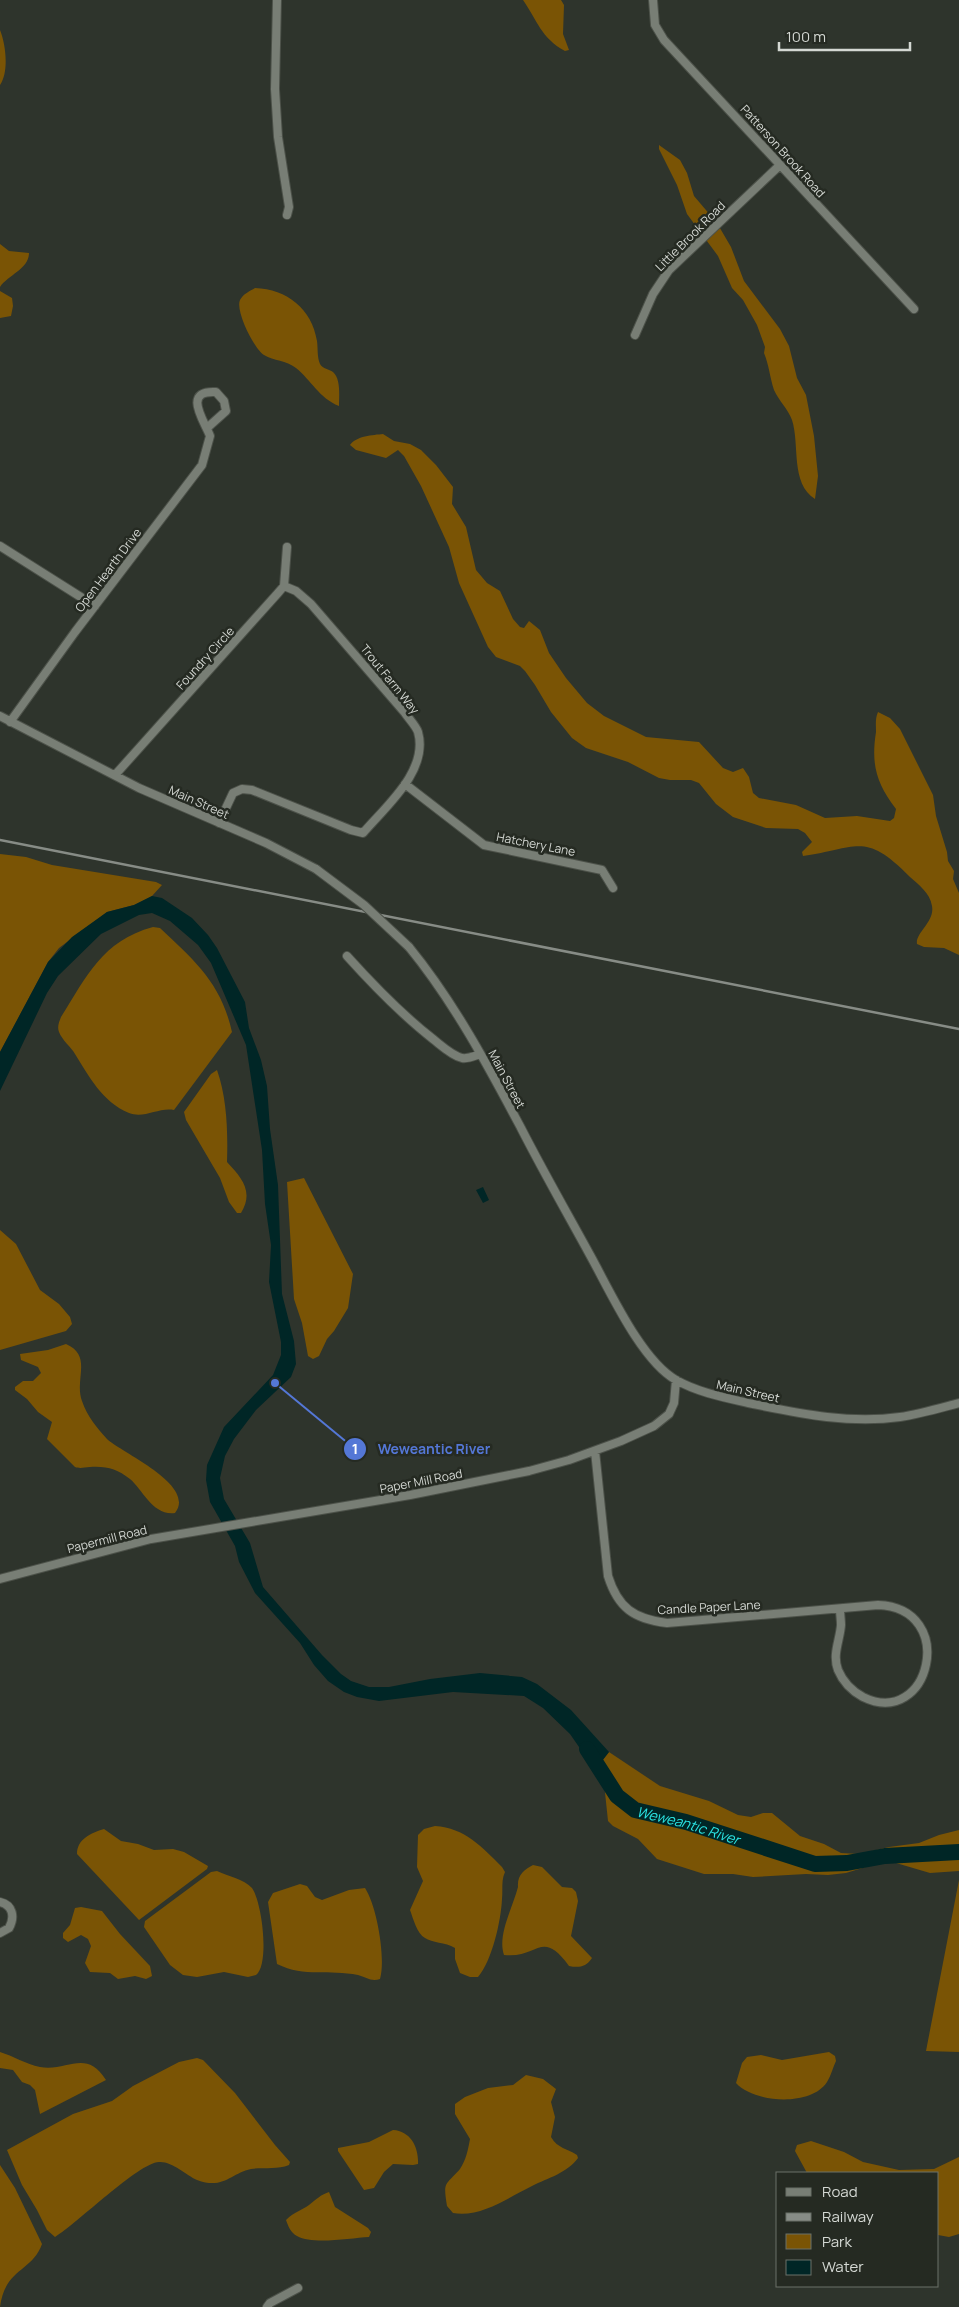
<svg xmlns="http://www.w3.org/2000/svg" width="959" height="2307" viewBox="0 0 959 2307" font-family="Manrope,sans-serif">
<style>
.green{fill:#7a5405}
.water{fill:#002626}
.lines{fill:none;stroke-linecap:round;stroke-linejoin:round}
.river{stroke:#002626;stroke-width:16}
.minor-casing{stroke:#4c5149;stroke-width:10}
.minor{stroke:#787e75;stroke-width:8}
.rail{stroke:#878c86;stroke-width:2.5}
.minor-bridge-casing{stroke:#4c5149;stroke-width:10;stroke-linecap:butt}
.minor-bridge{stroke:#787e75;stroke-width:8}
.labels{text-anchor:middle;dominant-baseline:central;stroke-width:5;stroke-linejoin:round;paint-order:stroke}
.street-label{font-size:12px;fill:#d4d8d3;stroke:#252a22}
.water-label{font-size:14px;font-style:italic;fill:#2ae3e2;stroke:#252a22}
.leader{fill:none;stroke:#5477d6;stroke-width:2}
.callout-dot{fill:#5477d6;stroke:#252a22;stroke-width:2}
.mark-label{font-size:15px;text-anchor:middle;font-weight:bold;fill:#fff}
.callout-label{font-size:14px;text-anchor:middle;font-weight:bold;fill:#5477d6;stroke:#252a22;stroke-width:5;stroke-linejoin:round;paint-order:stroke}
</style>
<rect width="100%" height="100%" fill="#2e342c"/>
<!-- green -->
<path class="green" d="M523,0H561L564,5L563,34L569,50L565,51C541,38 537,20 523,0Z
M0,30C6,45 9,72 0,85Z
M659,145L680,160L687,173L694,196L717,223L731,247L744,281L780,329L789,346L797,378L806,395L814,436L818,476L815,499C790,483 800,445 792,420C788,409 779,401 774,390C770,378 769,365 764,353L765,347L757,325L743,300L732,288L718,256L687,214L677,185L659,149Z
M0,244L9,251L29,253C29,269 8,275 0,287Z
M255,288C287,289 312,309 317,341C318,348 317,357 320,364C323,369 329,369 333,372C341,379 339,396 339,406C319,398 311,380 296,368C286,360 274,361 264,355C254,349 235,310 240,300C243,294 250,291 255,288Z
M0,291L12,298L13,306L11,316L0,318Z
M383,434L394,441L410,444L421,450L436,465L453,487L452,504L466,527L476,570L487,583L500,591L513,619L520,627L524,628L529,621L540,630L549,653L566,678L587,703L604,716L646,737L699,742L723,768L733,772L743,768L749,777L753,793L759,798L796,805L825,818L857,816L890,821L894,818L896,809C876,783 871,764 876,732C876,725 875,719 878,712L890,718L900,729L933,795L936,816L947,852L948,861L954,871L953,879L959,893V955L944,948L924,947L917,944C915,933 935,922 932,906C930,893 919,885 910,877C865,831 858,848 803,856L802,852L812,842L805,833L798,829L766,828L733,817L716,804L699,783L691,780H670L659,778L628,762L586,748L572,738L551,712L535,685L525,671L520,666L496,657L488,647L459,583L449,547L421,486L404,456L398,450L386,458L356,450L350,445C356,436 373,435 383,434Z
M0,854L26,857L52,865L156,882L162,885L152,896L134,905L107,912L59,948L48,962L0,1052Z
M153,927L160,928C195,961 221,983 232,1032L174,1110C159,1107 144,1119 129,1113C102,1102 89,1076 75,1054C71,1047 62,1040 59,1032C57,1027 59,1022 61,1017C87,976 102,941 153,927Z
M217,1070C227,1098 228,1132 227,1162C242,1178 254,1192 241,1213H237L229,1202L220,1178L186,1120L184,1112L211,1074Z
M304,1178L353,1274L348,1308L334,1331L327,1339L319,1356L313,1359L308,1356L302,1323L294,1299L287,1182Z
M0,1230L16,1244L40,1290L59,1304L70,1317L72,1324L66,1331L0,1350Z
M66,1344C93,1356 74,1379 82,1401C87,1416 97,1428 107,1439C122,1453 197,1485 175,1513C153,1516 143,1490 130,1479C117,1469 107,1466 90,1467C84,1467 81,1469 75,1467L47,1439L52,1422L38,1412L27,1399L15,1390V1387L23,1381H33L41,1373L38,1367L21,1360L20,1354L48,1350Z
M609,1752L660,1786L709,1801L738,1815L751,1817L763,1813H772L800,1836L824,1844L841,1853L859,1854L889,1847L919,1843L939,1835L959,1830V1871L930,1873L896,1863L882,1862L846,1873L828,1875L806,1874L753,1877L733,1874H704L657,1859L638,1839L613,1826L608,1821L604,1783L595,1770Z
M435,1826C465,1828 482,1847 502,1867L505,1872C501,1880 503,1890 502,1899C501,1921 492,1961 478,1977H470L460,1973L455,1959V1948C445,1942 432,1943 425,1938C417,1934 413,1918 410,1910L423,1881L417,1867L418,1835L424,1829Z
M104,1829L121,1841L138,1844L154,1850L173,1849L184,1852L208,1866L207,1869L139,1920L77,1854C77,1839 91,1833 104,1829Z
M533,1865L542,1867L562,1887L572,1888L576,1892L578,1901L571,1936L592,1958C586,1967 579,1968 569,1966C541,1928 539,1959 504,1955C497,1935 513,1907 518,1887C517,1875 524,1870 533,1865Z
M217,1871C227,1876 244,1879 252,1888C262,1902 270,1964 256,1975L248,1977L224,1972L197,1977L183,1975L170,1965L144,1927L145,1921L211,1872Z
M959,1880V2052L926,2051Z
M300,1884L307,1886L315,1897L322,1900L349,1890L365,1888C377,1906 386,1959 380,1979C371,1982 366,1977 358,1975C329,1969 305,1978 277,1964L268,1902L273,1893Z
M81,1907L102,1911L120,1934L150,1966L152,1976L146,1979L135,1976L118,1979L110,1973L90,1972L85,1963L91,1946L88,1939L81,1935L68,1942L63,1938V1933L70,1925L75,1908Z
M0,2052C13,2056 26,2064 40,2067C67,2072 86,2048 106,2080L40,2114L35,2090L30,2085L22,2082L13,2070L0,2068Z
M829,2052L835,2056L836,2061C833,2067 831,2076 827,2082C811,2107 754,2103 736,2083L742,2063L747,2057L761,2055L782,2060Z
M197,2058L203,2060L235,2093L275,2145L290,2162L289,2165C277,2170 264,2167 251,2169C231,2173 224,2190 197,2180C186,2175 172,2161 159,2162C138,2163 78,2223 55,2237L47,2230L37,2210L22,2185L7,2150L73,2114L112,2101L133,2086L179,2062Z
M526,2075L543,2079L556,2089L551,2102L555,2117L551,2137C558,2149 567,2148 577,2155L578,2158C567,2173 548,2178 532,2186C509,2197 481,2218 453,2213L447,2206C443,2181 445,2186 460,2169C466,2160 468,2150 470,2139L455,2114V2104L465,2097L488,2088L513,2085Z
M393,2130C411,2131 419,2148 418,2164L413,2165L393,2164L384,2172L374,2188L364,2190L338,2151V2148L369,2142Z
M811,2141L844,2152L863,2162L899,2170L934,2169L959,2157V2234L949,2237L938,2235V2173H807L795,2151L797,2145Z
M0,2165L15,2188L42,2244C32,2272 5,2268 0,2307Z
M329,2192L335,2207L368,2228L371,2232L369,2237C350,2238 313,2245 297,2236C291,2233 288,2226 286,2220C295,2211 301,2211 309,2205C317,2199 320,2195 329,2192Z"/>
<!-- water -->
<path class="water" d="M152,896L162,898L192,918L208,935L217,948L245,1002L249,1028L261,1060L267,1086L270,1129L278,1185L282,1294L294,1341L296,1364L291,1377L256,1410L234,1439L225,1456L220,1478L224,1499L250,1543L263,1587L322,1655L341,1674L351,1681L369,1687H389L430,1679L480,1673L522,1677L537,1684L571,1710L609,1752L595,1770L570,1734L543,1708L524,1696L453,1692L379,1701L357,1697L344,1692L328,1681L314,1665L300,1643L255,1593L239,1562L235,1546L210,1502L206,1480L207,1465L224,1427L273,1375L281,1355V1342L269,1282L271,1245L265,1204L262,1150L246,1045L211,963L198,945L170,921L152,913L139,915L101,934L58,976L47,993L0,1091V1052L48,962L72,937L107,912L134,905Z
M483,1187L489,1200L483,1203L476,1190Z"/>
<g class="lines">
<!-- river -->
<path class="river" id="s1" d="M587,1749L617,1796L635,1810L686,1822L815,1864L847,1863L885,1856L959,1852"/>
<defs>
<path id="minor" d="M277,0L275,89L278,137L289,207L287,215
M653,0L655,25L664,40L914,309
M635,335L653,294L669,270L779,166
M0,546L95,606
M0,716L139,788L266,843L316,869
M10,722L75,632L202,465L210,436C205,422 181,390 216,392L224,401L226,411L207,428
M115,775L278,593L284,586L287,547
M405,784L484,845L602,870L613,888
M219,823L233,793L242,789L252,790L351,830L363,833C385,807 429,771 418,732C416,726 409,719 405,713L311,604L296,591L284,586
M409,947C454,1002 488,1066 521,1128C543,1171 567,1213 590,1255C610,1291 641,1360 676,1380C699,1393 727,1398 753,1404C802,1414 850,1424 900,1417C920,1414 940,1408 959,1403
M347,956C374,986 401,1014 433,1039C442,1046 451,1055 462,1058C469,1059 474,1056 480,1054
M595,1451L608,1576C618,1608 634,1619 667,1623L878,1605C959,1608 930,1730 863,1697C852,1691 843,1682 838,1670C832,1654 840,1640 841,1625C841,1620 840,1614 840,1609
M0,1579L151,1539L410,1495L529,1471L569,1460L621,1441L654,1426L669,1414L674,1403L676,1380
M0,1902C13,1905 15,1917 9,1928L0,1933
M267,2307L270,2303L298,2288"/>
</defs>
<!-- minor casing -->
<use href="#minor" class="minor-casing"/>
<!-- minor -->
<use href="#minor" class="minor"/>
<!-- rail -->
<path class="rail" d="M0,840L959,1029"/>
<defs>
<path id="minor-bridge" d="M316,869L364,905L409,947"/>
</defs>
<!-- minor-bridge casing -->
<use href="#minor-bridge" class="minor-bridge-casing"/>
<!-- minor-bridge -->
<use href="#minor-bridge" class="minor-bridge"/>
</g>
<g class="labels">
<!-- street labels -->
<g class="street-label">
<text transform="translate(783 151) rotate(48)">Patterson Brook Road</text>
<text transform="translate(690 236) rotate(-45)">Little Brook Road</text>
<text transform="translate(108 570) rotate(-53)">Open Hearth Drive</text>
<text transform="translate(205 658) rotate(-48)">Foundry Circle</text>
<text transform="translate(390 679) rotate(51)">Trout Farm Way</text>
<text transform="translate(199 802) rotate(24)">Main Street</text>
<text transform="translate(536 844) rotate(11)">Hatchery Lane</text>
<text transform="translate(507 1079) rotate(62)">Main Street</text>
<text transform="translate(748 1391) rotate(13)">Main Street</text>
<text transform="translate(421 1481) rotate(-11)">Paper Mill Road</text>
<text transform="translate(107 1539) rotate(-14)">Papermill Road</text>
<text transform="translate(709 1607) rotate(-3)">Candle Paper Lane</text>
</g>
<!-- water labels -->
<g class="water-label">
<text stroke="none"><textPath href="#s1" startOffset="134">Weweantic River</textPath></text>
</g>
</g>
<!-- callouts -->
<path class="leader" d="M275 1383L355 1449"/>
<g class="callout-dot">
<circle cx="275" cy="1383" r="5"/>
<circle cx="355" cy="1449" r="12"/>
</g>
<g class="mark-label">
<text x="355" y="1454">1</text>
</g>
<g class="callout-label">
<text x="434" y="1454">Weweantic River</text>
</g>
<!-- legend -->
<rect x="776" y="2172" width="162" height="115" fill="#252a22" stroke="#6b7069"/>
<rect x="786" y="2188" width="25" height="8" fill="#787e75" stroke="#6b7069"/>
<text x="822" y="2197" font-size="15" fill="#d4d8d3">Road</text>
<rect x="786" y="2213" width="25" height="8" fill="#878c86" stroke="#6b7069"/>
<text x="822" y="2222" font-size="15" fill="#d4d8d3">Railway</text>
<rect x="786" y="2234" width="25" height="15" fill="#7a5405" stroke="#6b7069"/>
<text x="822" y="2247" font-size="15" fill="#d4d8d3">Park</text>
<rect x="786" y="2260" width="25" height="15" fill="#002626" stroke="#6b7069"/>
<text x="822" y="2272" font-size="15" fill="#d4d8d3">Water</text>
<!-- scale -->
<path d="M779 42v8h131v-8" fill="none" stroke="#d4d8d3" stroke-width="2.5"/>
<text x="786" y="42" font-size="15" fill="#d4d8d3" stroke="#252a22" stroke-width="4" paint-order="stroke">100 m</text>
</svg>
